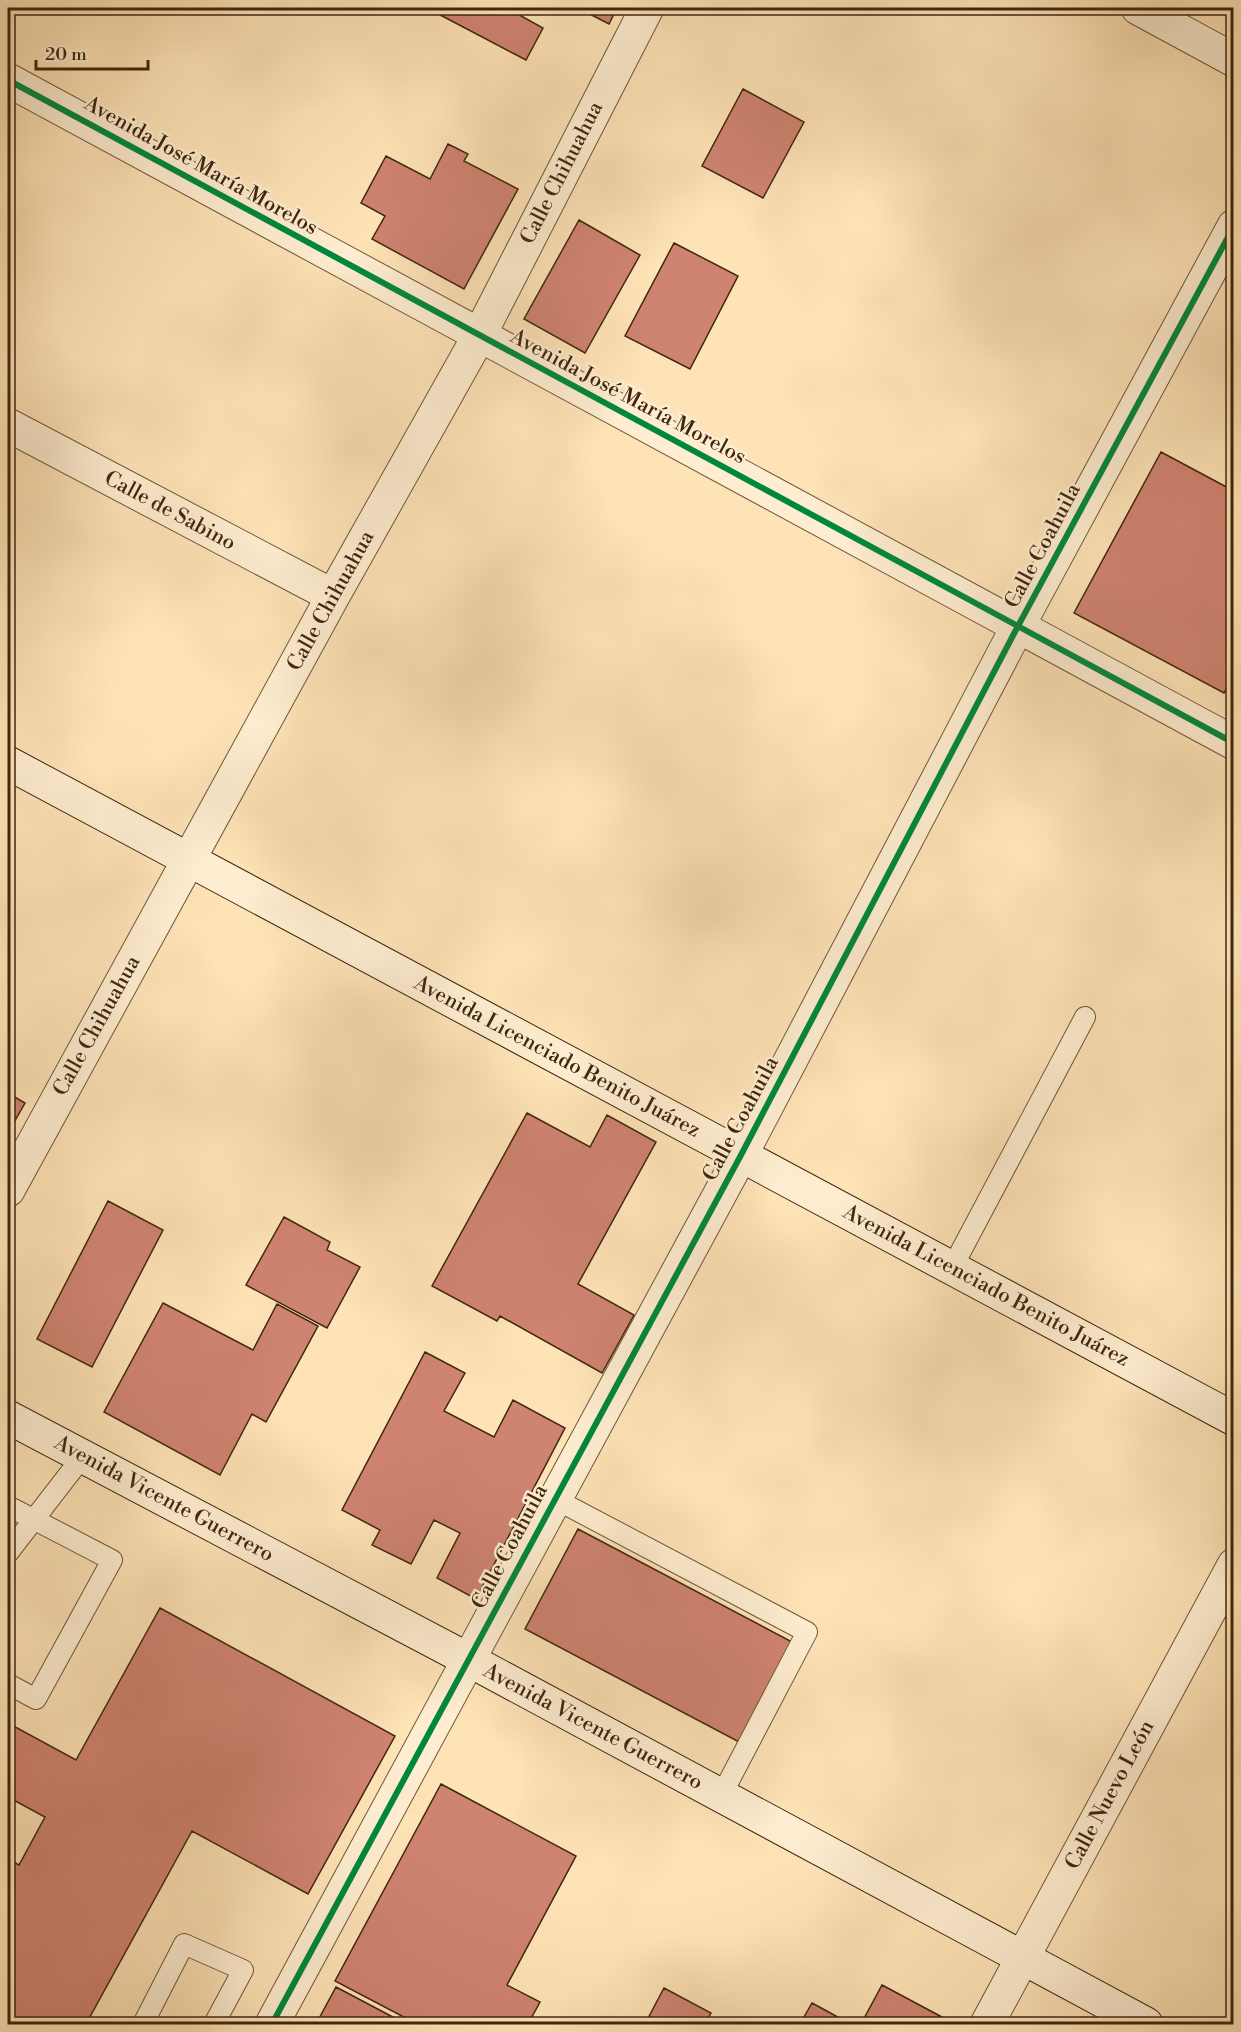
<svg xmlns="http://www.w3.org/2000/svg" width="1241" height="2032" viewBox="0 0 1241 2032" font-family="'Libre Bodoni',serif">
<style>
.building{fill:#cf8371;stroke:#3f270e;stroke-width:1.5}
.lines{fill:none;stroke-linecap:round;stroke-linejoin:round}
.service-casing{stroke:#6f5638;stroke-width:22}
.minor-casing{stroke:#6f5638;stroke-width:35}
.secondary-casing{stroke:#3f270e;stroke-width:35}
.service{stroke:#feedd0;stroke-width:20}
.minor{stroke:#feedd0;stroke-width:33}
.secondary{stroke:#feedd0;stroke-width:33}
.cycleway-casing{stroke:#feedd0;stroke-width:10}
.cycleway{stroke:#00873e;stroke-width:6}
.labels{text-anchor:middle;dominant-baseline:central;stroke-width:5;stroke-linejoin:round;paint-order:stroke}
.street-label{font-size:21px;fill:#3f270e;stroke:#feedd0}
</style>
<rect width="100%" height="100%" fill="#fee3b6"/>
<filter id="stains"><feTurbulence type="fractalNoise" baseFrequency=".00333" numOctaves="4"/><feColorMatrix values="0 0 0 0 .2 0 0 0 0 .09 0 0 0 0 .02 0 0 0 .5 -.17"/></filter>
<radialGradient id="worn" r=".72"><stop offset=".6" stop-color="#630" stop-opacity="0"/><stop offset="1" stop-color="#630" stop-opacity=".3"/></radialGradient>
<!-- building -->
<path class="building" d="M427,8H507L543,28L526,60Z
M578,8H617L609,24Z
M1219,8H1234V18L1218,9Z
M743,89L804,122L763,198L702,166Z
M448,144L468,154L464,161L518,189L464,289L372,239L385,216L361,203L386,156L430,179Z
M579,220L640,255L585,353L524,319Z
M674,243L738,276L690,369L625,336Z
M1161,452L1234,491V676L1224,693L1074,613Z
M8,1093L25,1103L8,1133Z
M527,1113L590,1147L607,1115L656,1142L578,1284L634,1315L602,1373L500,1316L497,1321L432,1286Z
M108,1201L163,1230L92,1367L37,1339Z
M284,1217L330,1242L327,1250L360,1267L327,1328L246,1285Z
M163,1303L253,1350L277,1304L318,1326L266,1422L252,1414L220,1475L104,1412Z
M425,1352L465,1373L444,1411L494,1437L513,1400L565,1428L476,1599L437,1578L460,1533L434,1520L411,1564L372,1545L380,1530L342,1510Z
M578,1529L794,1643L741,1743L525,1629Z
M160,1608L395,1736L308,1894L192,1831L86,2024H8V1859L19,1865L45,1817L8,1797V1723L76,1760Z
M441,1784L576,1856L507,1985L540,2002L528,2024H417L335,1981Z
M882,1985L955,2024H861Z
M336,1987L406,2024H316Z
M664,1988L711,2013L705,2024H645Z
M812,2003L845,2021L853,2024H800Z"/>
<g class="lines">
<defs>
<path id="service" d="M952,1268L1085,1017
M555,1499L807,1632L721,1796
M8,1506L112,1560L36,1699L8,1684
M8,1553L83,1456
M143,2024L184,1944L243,1970L214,2024"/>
<path id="minor" d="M1138,8L1234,60
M8,80L1234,743
M8,425L333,596
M8,1190L333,596L479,336L647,8
M272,2024L741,1155L1018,626L1234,226
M987,2024L1234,1565"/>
<path id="secondary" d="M8,763L1234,1419
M8,1417L469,1660L1146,2024"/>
</defs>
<!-- service casing -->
<use href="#service" class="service-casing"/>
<!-- minor casing -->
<use href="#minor" class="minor-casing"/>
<!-- secondary casing -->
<use href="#secondary" class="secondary-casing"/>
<!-- service -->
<use href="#service" class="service"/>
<!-- minor -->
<use href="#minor" class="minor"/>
<!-- secondary -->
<use href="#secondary" class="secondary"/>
<defs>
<path id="cycleway" d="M8,80L1234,743
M272,2024L741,1155L1018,626L1234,226"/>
</defs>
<!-- cycleway casing -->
<use href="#cycleway" class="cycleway-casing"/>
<!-- cycleway -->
<use href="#cycleway" class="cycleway"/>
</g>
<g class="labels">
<!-- street labels -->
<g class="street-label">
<text transform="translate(201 166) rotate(29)">Avenida José María Morelos</text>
<text transform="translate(562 173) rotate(-63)">Calle Chihuahua</text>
<text transform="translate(628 397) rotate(28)">Avenida José María Morelos</text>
<text transform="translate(170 511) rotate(28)">Calle de Sabino</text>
<text transform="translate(1043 546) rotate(-62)">Calle Coahuila</text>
<text transform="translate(331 601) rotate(-61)">Calle Chihuahua</text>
<text transform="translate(97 1026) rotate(-61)">Calle Chihuahua</text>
<text transform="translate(557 1057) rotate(28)">Avenida Licenciado Benito Juárez</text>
<text transform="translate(741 1119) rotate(-62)">Calle Coahuila</text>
<text transform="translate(986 1286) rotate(28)">Avenida Licenciado Benito Juárez</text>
<text transform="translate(164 1499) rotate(28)">Avenida Vicente Guerrero</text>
<text transform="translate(510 1547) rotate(-62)">Calle Coahuila</text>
<text transform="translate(593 1727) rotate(28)">Avenida Vicente Guerrero</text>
<text transform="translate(1110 1795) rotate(-62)">Calle Nuevo León</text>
</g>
</g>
<!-- margin -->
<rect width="1241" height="2032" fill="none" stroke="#fee3b6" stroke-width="30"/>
<rect x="9" y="9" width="1223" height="2014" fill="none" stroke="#3f270e" stroke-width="3"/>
<rect x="15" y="15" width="1211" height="2002" fill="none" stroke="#3f270e" stroke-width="1.5"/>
<!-- scale -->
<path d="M36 60v9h112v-9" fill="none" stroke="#3f270e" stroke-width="3"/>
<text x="45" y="60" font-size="18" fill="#3f270e" stroke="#feedd0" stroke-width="4.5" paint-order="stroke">20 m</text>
<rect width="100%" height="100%" filter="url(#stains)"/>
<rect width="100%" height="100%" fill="url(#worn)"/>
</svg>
